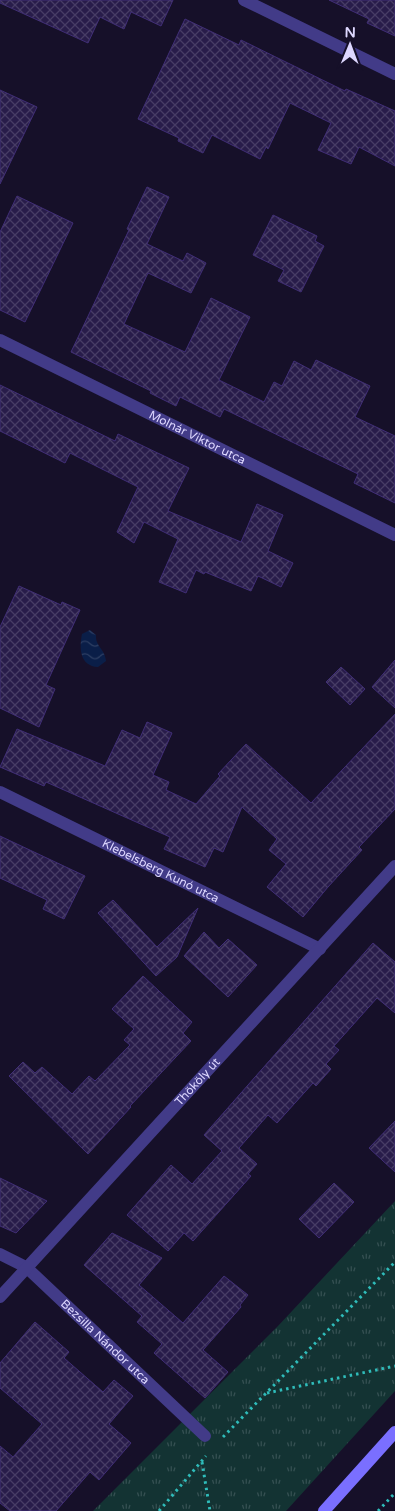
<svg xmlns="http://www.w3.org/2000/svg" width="395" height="1511" viewBox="0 0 395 1511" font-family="'Varela Round',sans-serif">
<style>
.grass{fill:url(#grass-tufts)}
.water{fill:url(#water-waves)}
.building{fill:url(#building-cross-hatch);stroke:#402e76}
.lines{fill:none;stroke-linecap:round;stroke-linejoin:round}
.path{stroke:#2fbcba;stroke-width:3;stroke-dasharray:2.5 4;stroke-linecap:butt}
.street{stroke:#423b88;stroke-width:12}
.secondary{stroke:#7a6fff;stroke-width:12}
.labels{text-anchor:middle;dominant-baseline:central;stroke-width:4;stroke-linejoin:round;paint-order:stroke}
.street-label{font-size:12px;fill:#ded8ff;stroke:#161029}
</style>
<defs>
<pattern id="grass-tufts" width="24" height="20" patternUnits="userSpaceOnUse" patternTransform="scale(1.25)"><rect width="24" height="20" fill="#133333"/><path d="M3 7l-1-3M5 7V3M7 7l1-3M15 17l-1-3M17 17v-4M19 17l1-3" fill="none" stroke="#355052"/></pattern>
<pattern id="water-waves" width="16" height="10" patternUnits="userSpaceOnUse" patternTransform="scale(1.25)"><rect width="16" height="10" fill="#0a1e48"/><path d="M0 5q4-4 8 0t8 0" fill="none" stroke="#2d3e63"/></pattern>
<pattern id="building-cross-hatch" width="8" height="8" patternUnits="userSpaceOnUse" patternTransform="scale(1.25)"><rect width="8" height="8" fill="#281c4a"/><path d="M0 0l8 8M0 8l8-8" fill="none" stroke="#473c65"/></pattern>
</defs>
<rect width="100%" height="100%" fill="#161029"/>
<!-- grass -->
<path class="grass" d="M395,1201V1391L286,1511H93L278,1326Z"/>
<!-- water -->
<path class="water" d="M90,630L96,635C95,646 105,649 106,661L98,667C80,666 79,649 82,634Z"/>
<!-- building -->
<path class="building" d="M0,0H173L161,26L131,12L124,29L100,17L88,43L0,3Z
M329,0H395V36L367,23L369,19Z
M185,19L239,45L241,40L345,91L346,89L395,111V166L359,147L351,164L318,150L331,123L290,103L268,149L266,147L260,159L212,135L203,153L178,141L179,138L138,119Z
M0,90L37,107L0,184Z
M147,187L169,197L147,244L183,261L187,253L206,263L191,293L148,273L124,324L185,352L211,298L250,317L219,380L264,402L274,382L282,386L294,361L311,370L316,360L370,386L355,417L395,436V503L354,483L358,474L224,409L220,417L180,397L176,406L150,393L151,391L71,352L129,230L127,229Z
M17,196L73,223L25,322L0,310V232Z
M273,215L317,236L315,241L324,246L301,292L278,281L284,270L253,255Z
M0,385L115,441L118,434L189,468L168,511L241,542L257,504L283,515L268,551L293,563L281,587L258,576L251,591L205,572L204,574L196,570L186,593L159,582L178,539L144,522L134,543L117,532L138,487L70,453L65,463L0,431Z
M19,586L61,605L62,602L80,610L46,685L55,689L39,727L0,708V627Z
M395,660V708L372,687Z
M341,667L365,689L350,705L326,682Z
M395,714V809L359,847L362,850L328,887L303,917L267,887L286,864L269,850L277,839L242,807L223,852L214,848L205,867L164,849L170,837L46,782L44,786L0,767L17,729L105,766L122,730L140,738L147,722L172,733L153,775L169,782L166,790L196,804L220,776L218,774L246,744L311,803Z
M0,836L85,876L64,919L43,909L47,900L0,878Z
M113,900L157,947L198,908L177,957L156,976L98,913Z
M204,932L219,948L228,939L257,965L228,997L184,956Z
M373,943L395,962V1013L377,998L334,1046L339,1050L326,1064L331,1069L316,1086L313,1083L277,1123L268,1115L239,1148L257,1164L248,1174L251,1176L193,1241L184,1233L168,1251L127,1215L171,1165L192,1184L222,1151L204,1135Z
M143,976L192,1022L183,1033L191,1041L130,1106L131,1107L88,1154L9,1076L23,1062L35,1073L42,1067L72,1094L89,1076L95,1081L130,1045L124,1040L134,1029L112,1009Z
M395,1121V1172L369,1148Z
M0,1178L47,1201L16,1233L0,1226Z
M334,1183L354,1202L319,1238L299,1219Z
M112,1233L162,1258L139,1285L183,1323L224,1276L248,1295L240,1305L241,1307L203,1350L228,1372L205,1398L154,1353L162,1344L137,1322L142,1316L84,1265Z
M35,1322L69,1352L64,1358L103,1392L114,1380L133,1396L109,1424L131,1443L99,1480L90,1472L56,1511H10L0,1503V1446L13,1457L42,1424L0,1388V1363Z"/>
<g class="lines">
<!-- path -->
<path class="path" d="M267,1393L395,1366
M223,1437L395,1262
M202,1462L210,1511
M159,1511L206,1456
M378,1511L395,1493"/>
<!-- street -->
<g class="street">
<path d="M244,0L395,74"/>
<path id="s1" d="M0,340L395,535"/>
<path id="s2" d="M0,792L320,949"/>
<path id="s3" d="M0,1254L26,1267L205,1436"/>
<path id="s4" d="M0,1297L395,866"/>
</g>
<!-- secondary -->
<path class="secondary" d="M324,1511L395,1432"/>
</g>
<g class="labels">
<!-- street labels -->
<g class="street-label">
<text stroke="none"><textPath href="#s1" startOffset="220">Molnár Viktor utca</textPath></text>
<text stroke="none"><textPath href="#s2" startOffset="179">Klebelsberg Kunó utca</textPath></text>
<text stroke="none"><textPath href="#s4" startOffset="292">Thököly út</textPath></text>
<text stroke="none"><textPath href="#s3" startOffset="138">Bezsilla Nándor utca</textPath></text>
</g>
</g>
<!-- north arrow -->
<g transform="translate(350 45) rotate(1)" stroke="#161029" stroke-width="4" paint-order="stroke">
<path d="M0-4L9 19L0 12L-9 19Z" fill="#ded8ff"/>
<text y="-8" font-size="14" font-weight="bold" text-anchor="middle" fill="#ded8ff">N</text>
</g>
</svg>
